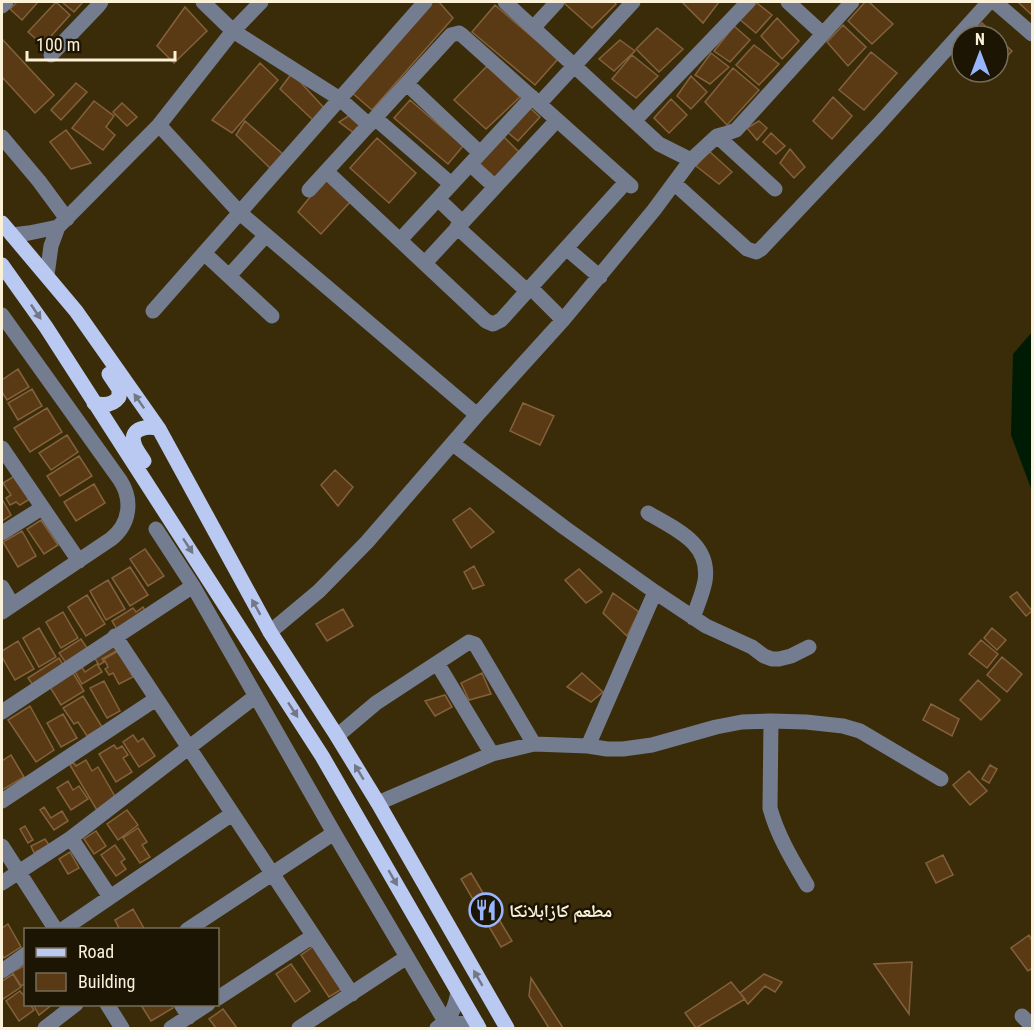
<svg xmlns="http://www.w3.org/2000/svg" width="1034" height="1030" viewBox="0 0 1034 1030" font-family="'Roboto Condensed','Noto Naskh Arabic',sans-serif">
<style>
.water{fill:#001b03}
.building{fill:#5a3a15;stroke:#83613c;stroke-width:1.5}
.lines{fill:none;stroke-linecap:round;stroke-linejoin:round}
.minor{stroke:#747c8f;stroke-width:15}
.major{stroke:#b9c9f1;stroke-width:15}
.oneway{fill:#737886}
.labels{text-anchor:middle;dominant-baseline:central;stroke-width:5;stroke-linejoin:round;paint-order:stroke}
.poi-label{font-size:18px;font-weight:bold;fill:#fbf0d8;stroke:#1d1504;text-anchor:start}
</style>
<rect width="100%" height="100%" fill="#3a2c08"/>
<!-- water -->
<path class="water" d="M1032,332V491L1011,435L1013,354Z"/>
<!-- building -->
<path class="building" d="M17,2H38L22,20L10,9Z
M56,2L70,15L43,45L28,32Z
M62,2H83L74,12Z
M430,2H439L453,18L372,110L351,92Z
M566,2H613L616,4L592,28L564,3Z
M682,2H719L703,23Z
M865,2H869L893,24L872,44L848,21Z
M1018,2H1032V15Z
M757,3L772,15L756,33L738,18Z
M495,5L558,59L535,85L472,32Z
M185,7L207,31L174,63L157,46Z
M777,18L799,41L782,59L761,36Z
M982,23L996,36H969Z
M843,25L866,47L848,66L827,42Z
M734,26L750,40L730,62L714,51Z
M657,28L683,49L659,72L636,49Z
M998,38L1012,51L998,66Z
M2,39L54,95L35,113L2,77Z
M620,40L635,51L614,71L599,59Z
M754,45L779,64L759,85L736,65Z
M871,52L897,73L864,110L839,90Z
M711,53L729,67L710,84L695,75Z
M632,55L658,76L636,98L612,79Z
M260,63L278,80L232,133L212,120Z
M487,66L520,97L486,129L454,100Z
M733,68L759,90L727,125L705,102Z
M292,73L326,110L314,121L280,89Z
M691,76L707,92L691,109L677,96Z
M76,83L87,92L61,120L51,110Z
M833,97L852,116L832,139L813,121Z
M671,99L687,115L669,133L654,118Z
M410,100L463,146L448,164L394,118Z
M94,101L114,116L106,127L115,135L103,150L72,128Z
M122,103L137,117L127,126L113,112Z
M528,106L540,117L518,141L506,131Z
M350,115L362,128L354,133L339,122Z
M245,121L284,155L270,168L236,135Z
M759,121L767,128L757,140L747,128Z
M66,130L91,163L71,169L50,142Z
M771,133L785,146L776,154L763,142Z
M501,134L519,152L493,179L474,162Z
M377,138L416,173L389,203L350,168Z
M790,149L805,167L794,178L780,163Z
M709,151L732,172L719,184L696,166Z
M325,178L351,201L321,234L298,212Z
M18,369L29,387L7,400L2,392V380Z
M32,389L42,406L18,420L8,403Z
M523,403L554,416L540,445L510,431Z
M47,408L62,432L30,452L14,428Z
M67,435L78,452L51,470L39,453Z
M79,456L92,476L60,496L47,476Z
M335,470L353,487L338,506L321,485Z
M18,474L33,497L20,505L16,502L10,505L6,498L11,495L3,483Z
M94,484L105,503L76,521L64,502Z
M2,499L11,515L2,521Z
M470,508L494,532L471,548L453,520Z
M41,520L58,545L44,554L27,529Z
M22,531L36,556L18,567L3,542Z
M145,549L164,576L148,586L130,559Z
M474,566L484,585L473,589L464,572Z
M130,567L148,595L130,606L112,578Z
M579,569L602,592L586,603L565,580Z
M108,580L125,609L106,620L90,591Z
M1017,592L1032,611L1026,616L1010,597Z
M613,593L639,612L627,636L603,613Z
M87,595L105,624L86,636L68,607Z
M143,607L147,614L118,631L112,621L133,608L136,612Z
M343,609L353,626L327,641L316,624Z
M63,612L78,638L61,648L46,622Z
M39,628L56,657L39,667L23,638Z
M992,628L1006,640L997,650L984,638Z
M81,639L87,648L66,663L59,653Z
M981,640L998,654L987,668L969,654Z
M18,641L34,669L15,680L2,657V651Z
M116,645L118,650L102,659L104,662L99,665L94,657Z
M118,651L133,677L119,684L113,673L109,675L105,669L108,667L104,659Z
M1002,657L1022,674L1007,692L987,675Z
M59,658L65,668L35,688L28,678Z
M97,664L102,672L82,684L74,670L81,666L85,672Z
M73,673L84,691L61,705L50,687Z
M482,673L491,694L469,700L461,683Z
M582,673L603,692L591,702L567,687Z
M978,680L1000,700L981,720L960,700Z
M104,681L120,711L107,718L90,688Z
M445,695L452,707L435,716L425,701Z
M83,696L102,727L87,736L78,722L74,724L63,708Z
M931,704L959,719L952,736L923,720Z
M30,706L54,750L36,762L8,720Z
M63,714L77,738L61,747L47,723Z
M133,735L138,742L143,738L155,756L139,767L123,742Z
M114,745L117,749L122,746L128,755L123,758L132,772L116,782L99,754Z
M11,755L24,777L2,790V761Z
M86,760L92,771L98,767L117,800L98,812L70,765L73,762L76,766Z
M990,765L997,769L989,783L982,779Z
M969,771L987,791L970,805L953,785Z
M68,781L73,790L79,786L88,799L71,810L57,788Z
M44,807L51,818L62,811L68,821L54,830L40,810Z
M127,810L138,825L118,840L107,824Z
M25,826L33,840L28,843L20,829Z
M138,828L147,842L142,845L150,857L140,863L123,838Z
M96,831L106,846L94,854L84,839Z
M45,839L49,845L34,853L31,846Z
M115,845L125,859L121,862L126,869L116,876L101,855Z
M70,852L79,868L68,874L59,859Z
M943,855L953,875L936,883L926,863Z
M471,873L512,941L501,947L461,879Z
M133,909L145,930H120L115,920Z
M8,924L21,947L4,958L2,954V928Z
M1029,935L1032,941V968L1028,971L1011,948Z
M314,946L342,989L329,997L301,955Z
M912,962L909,1014L874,964Z
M291,964L310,991L295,1002L276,974Z
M26,965V983L21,986L12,972Z
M13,974L21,987L3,999L2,996V981Z
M764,974L782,982L775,992L765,986L748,1004L740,993Z
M531,978L563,1028H549L529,996Z
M731,982L745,999L696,1028L685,1013Z
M20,991L26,998V1004H30L34,1010L19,1021L6,1001Z
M33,1004H53L39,1015Z
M171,1004L173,1008L151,1021L141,1005Z
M223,1009L237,1028H216L209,1019Z"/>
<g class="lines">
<!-- minor -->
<path class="minor" d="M203,2L233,31L340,99L369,125
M505,2L659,144L691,160
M788,2L823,34
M995,2L1032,34
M2,6L6,2
M534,27L557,2
M51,55L98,6L101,2
M407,84L480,153
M539,104L633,2
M375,118L451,184
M634,121L748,2
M159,125L240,213L477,415
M717,136L775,189
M2,137L39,181L67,219
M470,164L495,187
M327,172L486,321L493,324L501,320L626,182
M674,183L747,249L756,252L761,249L878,125L989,2
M309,190L451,35L459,33L462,35L631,186
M438,199L462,222
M457,227L527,291
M12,235L29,233L58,227
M400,240L532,97
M566,248L600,277
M204,253L272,316
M425,263L557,120
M47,275L51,246L58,227L159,125L233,31L261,2
M229,276L266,235
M530,287L563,320
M153,311L425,2
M2,315L120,480C133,500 130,524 111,539L2,612
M453,444L565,528L655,592L706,626L752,647L764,656L772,659H779L791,656L809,647
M2,448L79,561
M648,513C675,529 711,543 705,581C703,593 697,606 693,618
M156,529L193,586L334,833L446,1023
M2,533L42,508
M2,587L12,604
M270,632L319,591L367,542L477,415L563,320L654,210L691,160L717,136L728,133L736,130L852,2
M115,636L352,994
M437,663L492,754
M2,712L193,586
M771,721L770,808C777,835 793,861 807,885
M337,736L376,703L469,642L475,644L534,744
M588,746L655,592
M2,801L156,699
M378,803L492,754L534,744L588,746L607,749H623L652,745L716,727L742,722L771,721L806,722L843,726L860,731L941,779
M71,838L110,897
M2,846L56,930
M2,883L71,838L256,696
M62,930L232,814
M187,930L334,833
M2,971L26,954
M218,998L313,936
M107,1004L122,1028
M181,1004L189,1017
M1022,1016L1032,1026
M446,1023L477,1024
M45,1028L76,1004
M171,1028L208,1004
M299,1028L407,957
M437,1028C451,1019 455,1008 458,992"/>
<!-- major -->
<path class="major" d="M2,223L76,311L159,429L270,632L337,736L378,803L507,1028
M2,265L46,327L322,756L479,1028
M94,403C104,406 113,405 119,397V389L109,374
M144,461C141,456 135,449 134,443C129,428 149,425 159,429"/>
</g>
<!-- one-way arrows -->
<defs><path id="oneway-solid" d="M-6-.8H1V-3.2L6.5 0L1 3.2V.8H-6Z" transform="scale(1.5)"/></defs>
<g class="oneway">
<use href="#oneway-solid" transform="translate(36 312) rotate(56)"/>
<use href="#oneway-solid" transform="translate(139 401) rotate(-125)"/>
<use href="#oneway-solid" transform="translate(188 546) rotate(57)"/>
<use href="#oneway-solid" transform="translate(256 607) rotate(-119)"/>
<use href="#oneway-solid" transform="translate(293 710) rotate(57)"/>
<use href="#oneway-solid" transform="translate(359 772) rotate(-121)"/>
<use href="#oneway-solid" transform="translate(393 878) rotate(60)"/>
<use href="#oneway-solid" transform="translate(478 978) rotate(-120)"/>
</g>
<!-- icons -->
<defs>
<symbol id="restaurant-ring" viewBox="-11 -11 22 22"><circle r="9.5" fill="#1d1504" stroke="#99b5fd" stroke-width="1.5"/><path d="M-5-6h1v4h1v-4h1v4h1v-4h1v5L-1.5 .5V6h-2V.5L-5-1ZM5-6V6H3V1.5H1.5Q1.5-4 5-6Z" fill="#99b5fd"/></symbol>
</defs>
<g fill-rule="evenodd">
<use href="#restaurant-ring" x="467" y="891" width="38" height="38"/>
</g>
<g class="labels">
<!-- poi labels -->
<g class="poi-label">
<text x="509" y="910">مطعم كازابلانكا</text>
</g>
</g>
<!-- border -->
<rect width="1034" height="1030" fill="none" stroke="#fbf0d8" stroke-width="6"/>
<!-- legend -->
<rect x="24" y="928" width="195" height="78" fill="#1d1504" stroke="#766d59" stroke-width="1.5"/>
<rect x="36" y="948" width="30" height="9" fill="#b9c9f1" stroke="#766d59" stroke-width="1.5"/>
<text x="78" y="958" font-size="18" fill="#fbf0d8">Road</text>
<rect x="36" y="973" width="30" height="18" fill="#5a3a15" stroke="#766d59" stroke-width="1.5"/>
<text x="78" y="988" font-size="18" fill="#fbf0d8">Building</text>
<!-- north arrow -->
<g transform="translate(980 54)"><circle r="28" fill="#1d1504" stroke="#766d59" stroke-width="1.5"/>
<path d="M0-4.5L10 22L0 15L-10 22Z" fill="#99b5fd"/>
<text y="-9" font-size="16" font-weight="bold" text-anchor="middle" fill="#fbf0d8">N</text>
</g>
<!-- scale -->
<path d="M27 51v9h148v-9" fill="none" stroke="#fbf0d8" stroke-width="3"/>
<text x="36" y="51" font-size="18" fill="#fbf0d8" stroke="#1d1504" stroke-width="4.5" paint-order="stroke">100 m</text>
</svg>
